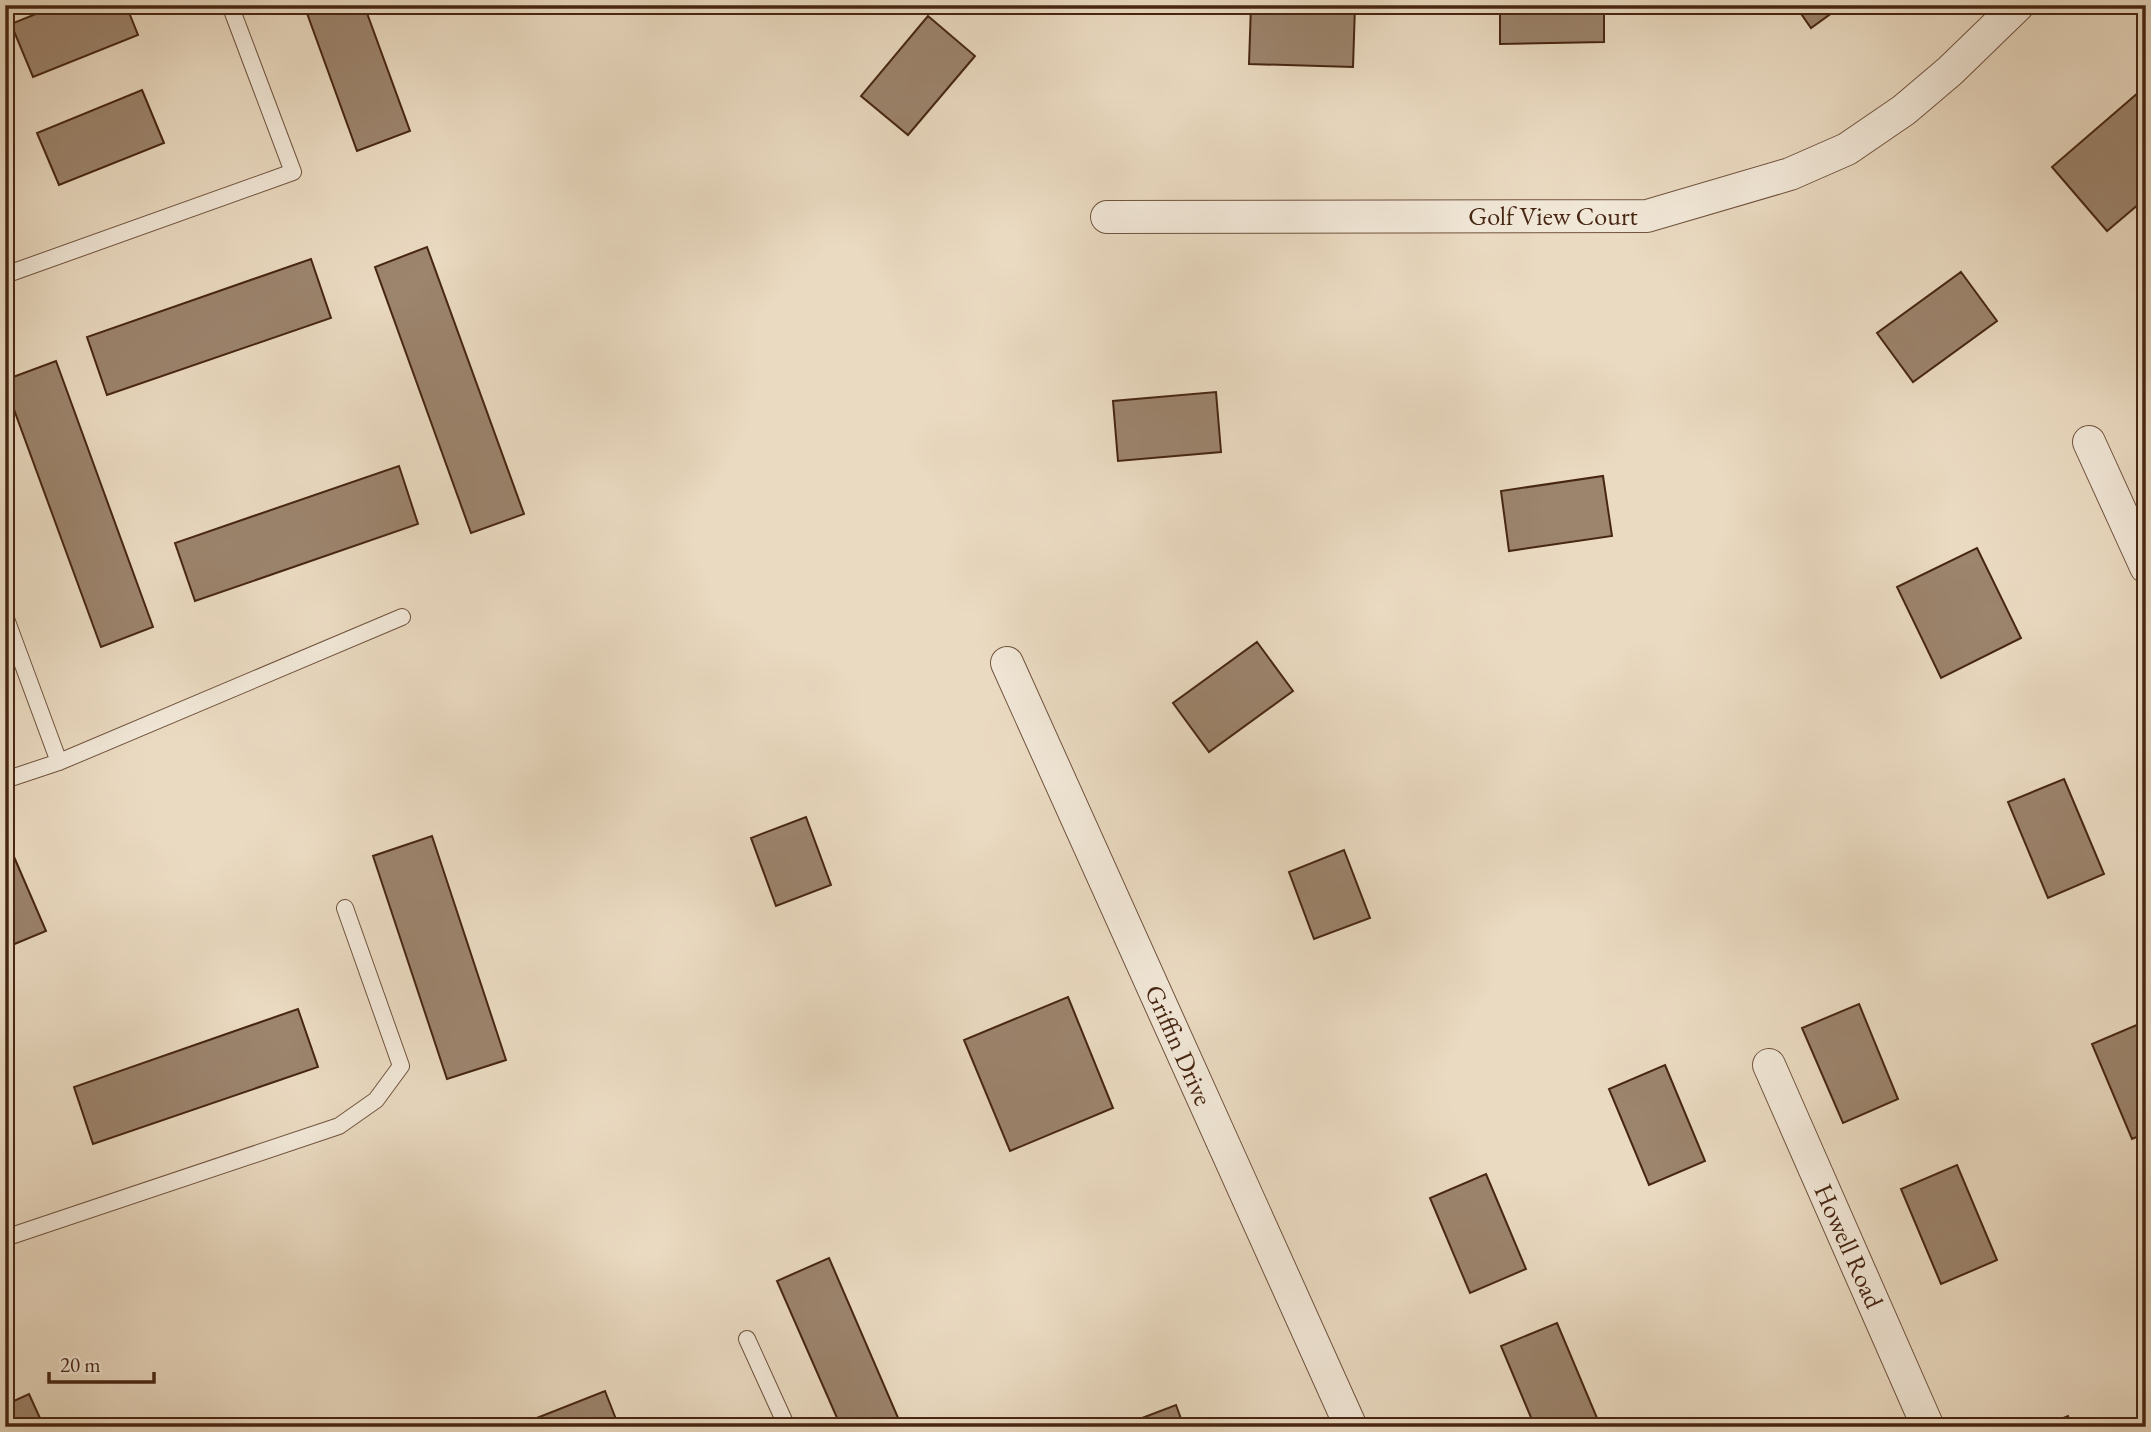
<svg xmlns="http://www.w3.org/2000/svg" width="2151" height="1432" viewBox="0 0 2151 1432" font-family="'EB Garamond',serif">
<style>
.building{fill:#9c846d;stroke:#472612;stroke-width:2}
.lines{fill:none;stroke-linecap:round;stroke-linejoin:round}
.lane-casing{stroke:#70533e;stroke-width:18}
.street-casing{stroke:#70533e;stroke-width:34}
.lane{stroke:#f1e7d7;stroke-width:16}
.street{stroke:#f1e7d7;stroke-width:32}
.labels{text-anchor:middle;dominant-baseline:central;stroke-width:5;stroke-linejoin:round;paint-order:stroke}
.street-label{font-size:26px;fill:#472612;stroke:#f1e7d7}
</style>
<rect width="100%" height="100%" fill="#eadac1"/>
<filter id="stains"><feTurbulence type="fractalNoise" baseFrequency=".00286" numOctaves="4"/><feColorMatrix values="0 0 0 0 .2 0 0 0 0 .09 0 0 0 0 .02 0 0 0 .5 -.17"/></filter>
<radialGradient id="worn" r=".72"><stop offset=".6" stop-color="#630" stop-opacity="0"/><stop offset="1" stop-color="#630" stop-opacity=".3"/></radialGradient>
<!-- building -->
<path class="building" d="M58,5H126L138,35L33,77L11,24Z
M304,5H364L410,131L357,151Z
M1251,5L1355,6L1353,67L1249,64Z
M1500,5H1604V42L1500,44Z
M1795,5H1843L1811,28Z
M928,16L975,56L908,135L861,96Z
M2146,86V198L2107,231L2052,167Z
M142,90L164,143L59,185L37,133Z
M427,247L524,514L471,533L375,267Z
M311,259L331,318L107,395L87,337Z
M1961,272L1997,321L1913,382L1877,333Z
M56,361L153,627L101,647L5,385V380Z
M1216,392L1221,452L1118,461L1113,401Z
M399,466L418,524L195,601L175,543Z
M1603,476L1612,536L1509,551L1501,491Z
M1977,548L2021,638L1941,678L1897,587Z
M1257,642L1293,691L1209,752L1173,703Z
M2064,779L2104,874L2048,898L2008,802Z
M806,817L831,885L776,906L751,838Z
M5,836L46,931L5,948Z
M432,836L506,1060L447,1079L373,856Z
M1344,850L1370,918L1314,939L1289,872Z
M1068,997L1113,1108L1010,1151L964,1040Z
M1859,1004L1898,1099L1843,1123L1802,1028Z
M298,1009L318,1067L93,1144L74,1087Z
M2146,1021V1133L2132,1139L2092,1044Z
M1665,1065L1705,1161L1649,1185L1609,1089Z
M1957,1165L1997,1260L1941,1284L1901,1189Z
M1486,1174L1526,1269L1470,1293L1430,1198Z
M829,1258L902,1427H841L777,1281Z
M1557,1323L1597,1418L1576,1427H1535L1501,1346Z
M605,1391L619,1427H514Z
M29,1394L44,1427H5V1405Z
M1176,1405L1184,1427H1121V1426Z
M2068,1416L2071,1427H2041Z"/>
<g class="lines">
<defs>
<path id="lane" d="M5,275L293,172L230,5
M5,616L59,762
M5,780L59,762L402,617
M5,1238L339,1126L376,1100L401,1066L345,908
M747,1339L787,1427"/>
<path id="street" d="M1107,217L1647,216L1790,174L1847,149L1904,110L1950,71L2018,5
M2089,442L2146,567
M1007,663L1351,1427
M1769,1065L1928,1427"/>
</defs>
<!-- lane casing -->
<use href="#lane" class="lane-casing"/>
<!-- street casing -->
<use href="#street" class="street-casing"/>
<!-- lane -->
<use href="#lane" class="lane"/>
<!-- street -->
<use href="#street" class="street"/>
</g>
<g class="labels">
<!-- street labels -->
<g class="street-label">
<text x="1553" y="216">Golf View Court</text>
<text transform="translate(1179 1045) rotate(66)">Griffin Drive</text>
<text transform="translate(1849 1246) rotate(66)">Howell Road</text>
</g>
</g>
<!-- margin -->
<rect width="2151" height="1432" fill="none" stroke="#eadac1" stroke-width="28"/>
<rect x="7" y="7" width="2137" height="1418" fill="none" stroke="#472612" stroke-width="3.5"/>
<rect x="14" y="14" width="2123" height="1404" fill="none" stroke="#472612" stroke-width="2"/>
<!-- scale -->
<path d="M49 1372v10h105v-10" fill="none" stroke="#472612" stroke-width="3.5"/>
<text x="60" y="1372" font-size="21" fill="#472612" stroke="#f1e7d7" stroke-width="5" paint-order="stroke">20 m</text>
<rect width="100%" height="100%" filter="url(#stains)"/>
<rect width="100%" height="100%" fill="url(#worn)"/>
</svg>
